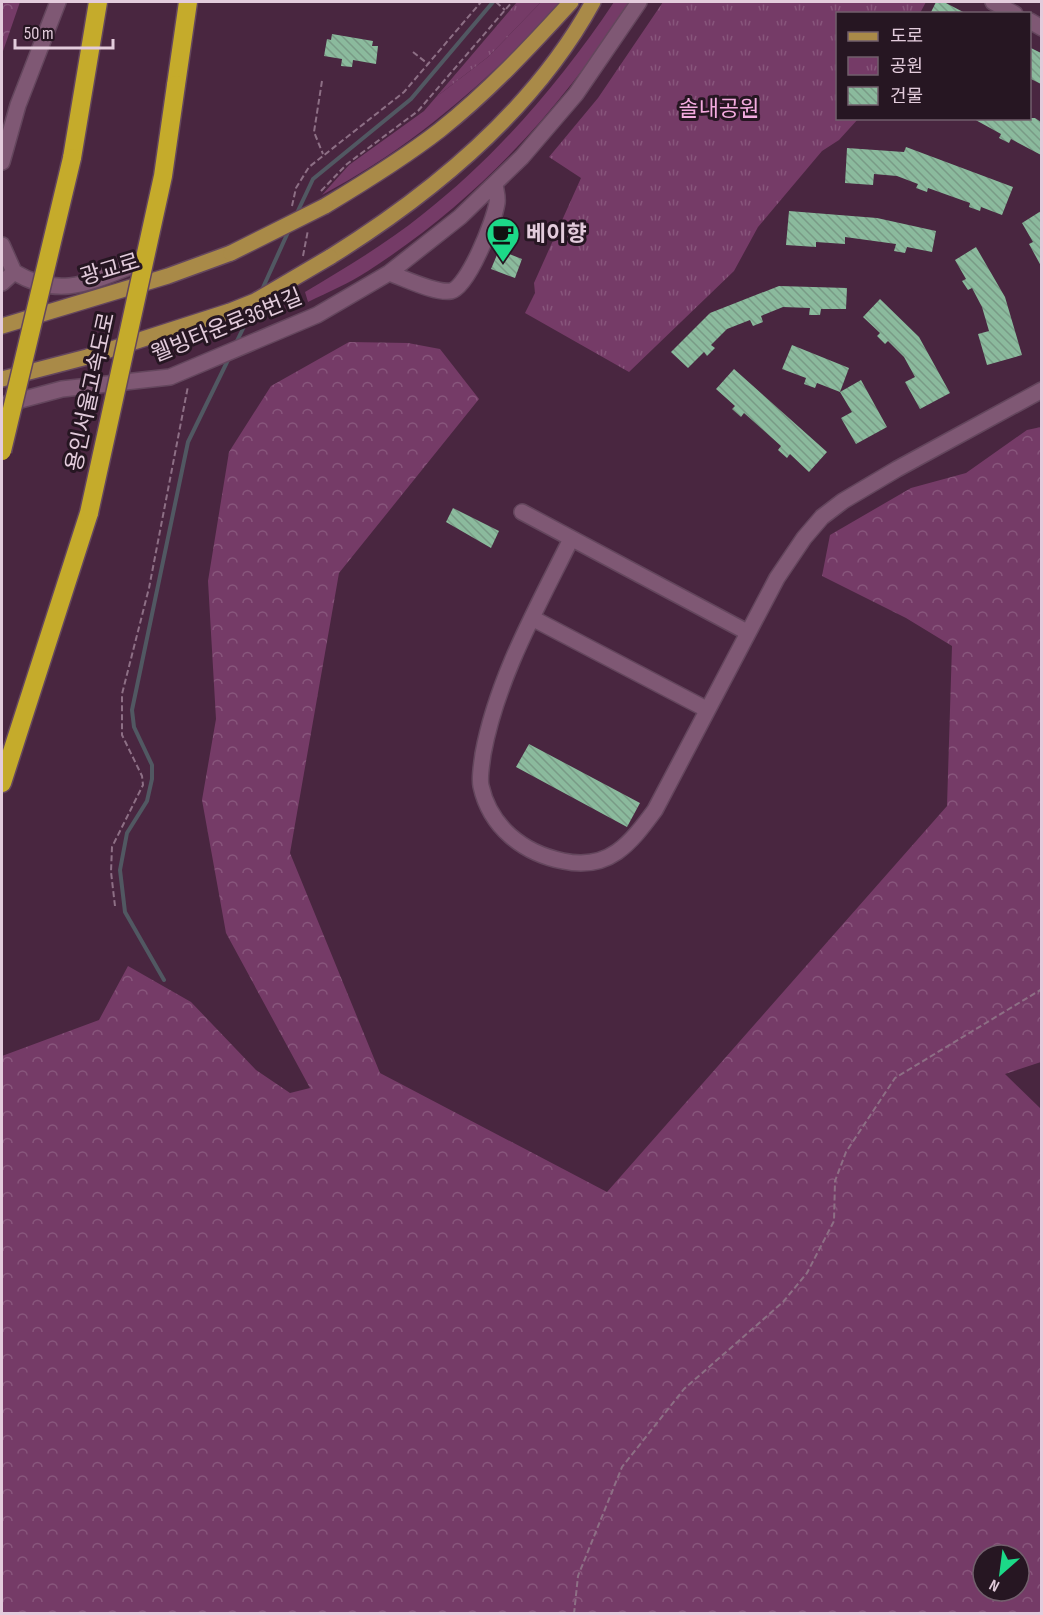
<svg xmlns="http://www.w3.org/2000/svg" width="1043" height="1615" viewBox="0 0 1043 1615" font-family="'Sofia Sans Condensed','Noto Sans KR',sans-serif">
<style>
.grass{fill:#753b67}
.forest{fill:url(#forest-crowns);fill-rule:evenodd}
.park{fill:url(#park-tufts)}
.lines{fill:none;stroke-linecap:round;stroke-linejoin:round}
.stream{stroke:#515862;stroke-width:4}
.building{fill:url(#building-back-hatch)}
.minor-casing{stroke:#64465d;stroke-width:18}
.major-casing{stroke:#64465d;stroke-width:18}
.highway-casing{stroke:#64465d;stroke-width:21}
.path{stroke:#8d6f85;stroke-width:2;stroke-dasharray:6 3;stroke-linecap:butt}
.minor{stroke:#7f5874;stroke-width:15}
.major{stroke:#a98a48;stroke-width:15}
.highway{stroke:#c5ab2b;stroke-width:18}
.major-bridge-casing{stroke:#64465d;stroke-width:18;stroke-linecap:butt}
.highway-bridge-casing{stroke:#64465d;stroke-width:21;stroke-linecap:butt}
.major-bridge{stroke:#a98a48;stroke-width:15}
.highway-bridge{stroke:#c5ab2b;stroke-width:18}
.labels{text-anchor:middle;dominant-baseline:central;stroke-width:6;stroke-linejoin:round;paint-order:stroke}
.park-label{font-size:22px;fill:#f3abdf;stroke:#261622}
.poi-label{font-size:22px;font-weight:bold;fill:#e3ccdc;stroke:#261622;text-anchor:start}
.street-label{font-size:22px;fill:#e3ccdc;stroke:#261622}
</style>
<defs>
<pattern id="forest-crowns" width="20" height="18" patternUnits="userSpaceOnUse" patternTransform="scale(1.5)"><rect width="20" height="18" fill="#753b67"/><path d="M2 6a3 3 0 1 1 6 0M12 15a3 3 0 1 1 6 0" fill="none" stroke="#88567c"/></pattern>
<pattern id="park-tufts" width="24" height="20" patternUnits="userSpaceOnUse" patternTransform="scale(1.5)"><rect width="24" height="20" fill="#753b67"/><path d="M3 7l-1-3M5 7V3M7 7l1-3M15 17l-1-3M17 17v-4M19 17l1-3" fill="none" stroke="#88567c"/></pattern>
<pattern id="building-back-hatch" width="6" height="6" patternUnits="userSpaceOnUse" patternTransform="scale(1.5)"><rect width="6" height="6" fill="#8bba9d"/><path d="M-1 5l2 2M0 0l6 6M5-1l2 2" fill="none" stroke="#799b86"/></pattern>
</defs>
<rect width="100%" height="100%" fill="#492640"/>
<!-- grass -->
<path class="grass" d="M541,2H562C491,78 415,146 322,195L349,165L424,111L436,97L488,57Z
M614,2H630C559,111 478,200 368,271C350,283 328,292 308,302L305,292C345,268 386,244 423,214C497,156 562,80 614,2Z"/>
<!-- forest -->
<path class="forest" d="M2,2H20L2,54Z
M349,342L408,343L440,349L479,399L339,573L290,853L380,1073L607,1192L947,806L952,646L906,618L822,576L830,535L911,488L966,473L1027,430L1041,427V1062L1005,1074L1041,1109V1613H2V1056L99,1020L128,966L191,1002L256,1070L290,1093L310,1088L226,933L202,800L216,719L208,581L229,452L271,386ZM983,1555H1019V1591H983Z"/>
<!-- park -->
<path class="park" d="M517,2H541L488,57L436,97Z
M663,2H926L920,13L838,14V118L858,119L839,140L822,151L758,227L734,271L629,372L525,313L535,293L534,283L581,178L549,157L598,98Z"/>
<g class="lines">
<!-- stream -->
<path class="stream" d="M296,215L313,179L411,99L493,2
M261,292L289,230
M236,343L254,306
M164,980L125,912L120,870L127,833L147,801L152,779V765L134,727L132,710L188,442L229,358"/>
</g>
<!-- building -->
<path class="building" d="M936,2H944L967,14H930Z
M332,34L373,41L372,46H378L376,64L353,60L352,67L341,66L342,59L324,56L327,39L331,40Z
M1029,47L1041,53V84L1029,78Z
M972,118H1035L1041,122V155L1011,139L1009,143L999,138L1001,134Z
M906,147L1013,187L1002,215L981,207L980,211L969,207L970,203L928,188L927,192L916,188L918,184L897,176L874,174L873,185L845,183L847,148L904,152Z
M789,211L877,218L936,231L932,252L907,247L905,253L894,251L896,244L845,237V244L816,242V247L786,245Z
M1041,211V266L1029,244L1033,242L1022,223Z
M976,247L1005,297L1022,355L987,365L978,334L989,331L982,307L972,288L968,290L962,281L966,279L955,260Z
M499,250L522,259L515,278L491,269Z
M779,286L847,288L846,309H821L820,315H809L810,308L783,307L761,316L763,322L753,326L750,320L727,329L711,345L715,348L707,356L704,352L688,368L671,352L710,313Z
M880,299L919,337L950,393L920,409L905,382L915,377L904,357L888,341L885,344L877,336L880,333L863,317Z
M792,345L849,368L840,392L817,383L815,388L804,384L806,378L782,369Z
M734,369L827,452L809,472L790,454L787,458L778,450L781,446L744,413L741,417L732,409L735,406L716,389Z
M861,380L887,427L856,444L841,418L852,412L840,392Z
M453,508L499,531L491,548L446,522Z
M529,744L640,803L627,827L516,767Z"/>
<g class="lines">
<defs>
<path id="minor" d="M993,2L1015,14
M1030,21L1042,28
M2,162L18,105L58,2
M2,245L14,272C57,298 87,284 129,267
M389,273C404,278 436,294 451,291C468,287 494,221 497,203C498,197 496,191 495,185
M2,283L14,272
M2,405L62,389L170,377L317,315L389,273L460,217L522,157L576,94L639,2
M522,512L747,632
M571,539C537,608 497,678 483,754C482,763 479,777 481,786C490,827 523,853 563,861C609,871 630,844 655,810L777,578L804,538L822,517L843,501L897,469L1042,390
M532,618L706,709"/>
<path id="major" d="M325,206C365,182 404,158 440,130C488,92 530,47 571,2
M330,257C433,193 534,110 593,2
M2,326L168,276L231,253
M2,379L87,357L230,311"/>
<path id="highway" d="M176,85L188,2
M72,158L98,2
M2,783L89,513"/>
</defs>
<!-- minor casing -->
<use href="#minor" class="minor-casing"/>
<!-- major casing -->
<use href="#major" class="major-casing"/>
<!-- highway casing -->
<use href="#highway" class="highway-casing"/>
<!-- path -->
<path class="path" d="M496,2L505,10
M413,52L428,64
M322,81L314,132L323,154
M321,191L347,164L418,111L512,2
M292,206L296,188L309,167L404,92L481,2
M303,256L308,230
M295,294L293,301L302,307
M115,906L111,872L112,847L143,785L142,776L122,735V694L149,588L188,386
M574,1614L578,1576L622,1467L684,1389L783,1302L807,1273L834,1221L835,1181L846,1152L895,1078L1042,989"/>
<!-- minor -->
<use href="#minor" class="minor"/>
<!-- major -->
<use href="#major" class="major"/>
<!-- highway -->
<use href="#highway" class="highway"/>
<defs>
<path id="major-bridge" d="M231,253L325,206
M230,311L255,301L330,257"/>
<path id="highway-bridge" d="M2,451L72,158
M89,513L163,176L176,85"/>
</defs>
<!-- major-bridge casing -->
<use href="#major-bridge" class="major-bridge-casing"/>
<!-- highway-bridge casing -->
<use href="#highway-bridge" class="highway-bridge-casing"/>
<!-- major-bridge -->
<use href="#major-bridge" class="major-bridge"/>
<!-- highway-bridge -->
<use href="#highway-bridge" class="highway-bridge"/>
</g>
<!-- icons -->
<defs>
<symbol id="cafe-pin" viewBox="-11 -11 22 30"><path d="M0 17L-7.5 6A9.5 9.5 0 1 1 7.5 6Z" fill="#1cd988" stroke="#261622"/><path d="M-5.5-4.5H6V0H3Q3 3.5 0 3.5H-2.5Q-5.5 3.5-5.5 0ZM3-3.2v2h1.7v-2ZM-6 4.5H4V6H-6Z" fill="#111"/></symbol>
</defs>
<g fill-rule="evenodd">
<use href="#cafe-pin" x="484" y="215" width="38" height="52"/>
</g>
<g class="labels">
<!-- park labels -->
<g class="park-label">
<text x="719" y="109">솔내공원</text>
</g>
<!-- poi labels -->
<g class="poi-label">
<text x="526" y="234">베이향</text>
</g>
<!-- street labels -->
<g class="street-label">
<text transform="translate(110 270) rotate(-17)">광교로</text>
<text transform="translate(227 326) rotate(-22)">웰빙타운로36번길</text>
<text transform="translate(91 392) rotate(-78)">용인서울고속도로</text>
</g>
</g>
<!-- border -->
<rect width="1043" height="1615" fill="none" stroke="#e3ccdc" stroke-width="6"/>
<!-- legend -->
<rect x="836" y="12" width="195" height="108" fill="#261622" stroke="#725f6c" stroke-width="1.5"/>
<rect x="848" y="32" width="30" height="9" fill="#a98a48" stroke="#725f6c" stroke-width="1.5"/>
<text x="890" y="42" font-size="18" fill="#e3ccdc">도로</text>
<rect x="848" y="57" width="30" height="18" fill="url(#park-tufts)" stroke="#725f6c" stroke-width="1.5"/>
<text x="890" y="72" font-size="18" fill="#e3ccdc">공원</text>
<rect x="848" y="87" width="30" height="18" fill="url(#building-back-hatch)" stroke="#725f6c" stroke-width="1.5"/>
<text x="890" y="102" font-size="18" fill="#e3ccdc">건물</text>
<!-- north arrow -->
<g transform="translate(1001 1573) rotate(208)"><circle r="28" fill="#261622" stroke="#725f6c" stroke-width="1.5"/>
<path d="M0-4.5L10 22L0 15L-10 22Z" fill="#1cd988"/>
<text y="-9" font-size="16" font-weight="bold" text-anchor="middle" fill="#e3ccdc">N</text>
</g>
<!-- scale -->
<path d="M15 39v9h98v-9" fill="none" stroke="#e3ccdc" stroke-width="3"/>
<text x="24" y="39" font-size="18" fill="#e3ccdc" stroke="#261622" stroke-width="4.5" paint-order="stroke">50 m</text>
</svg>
